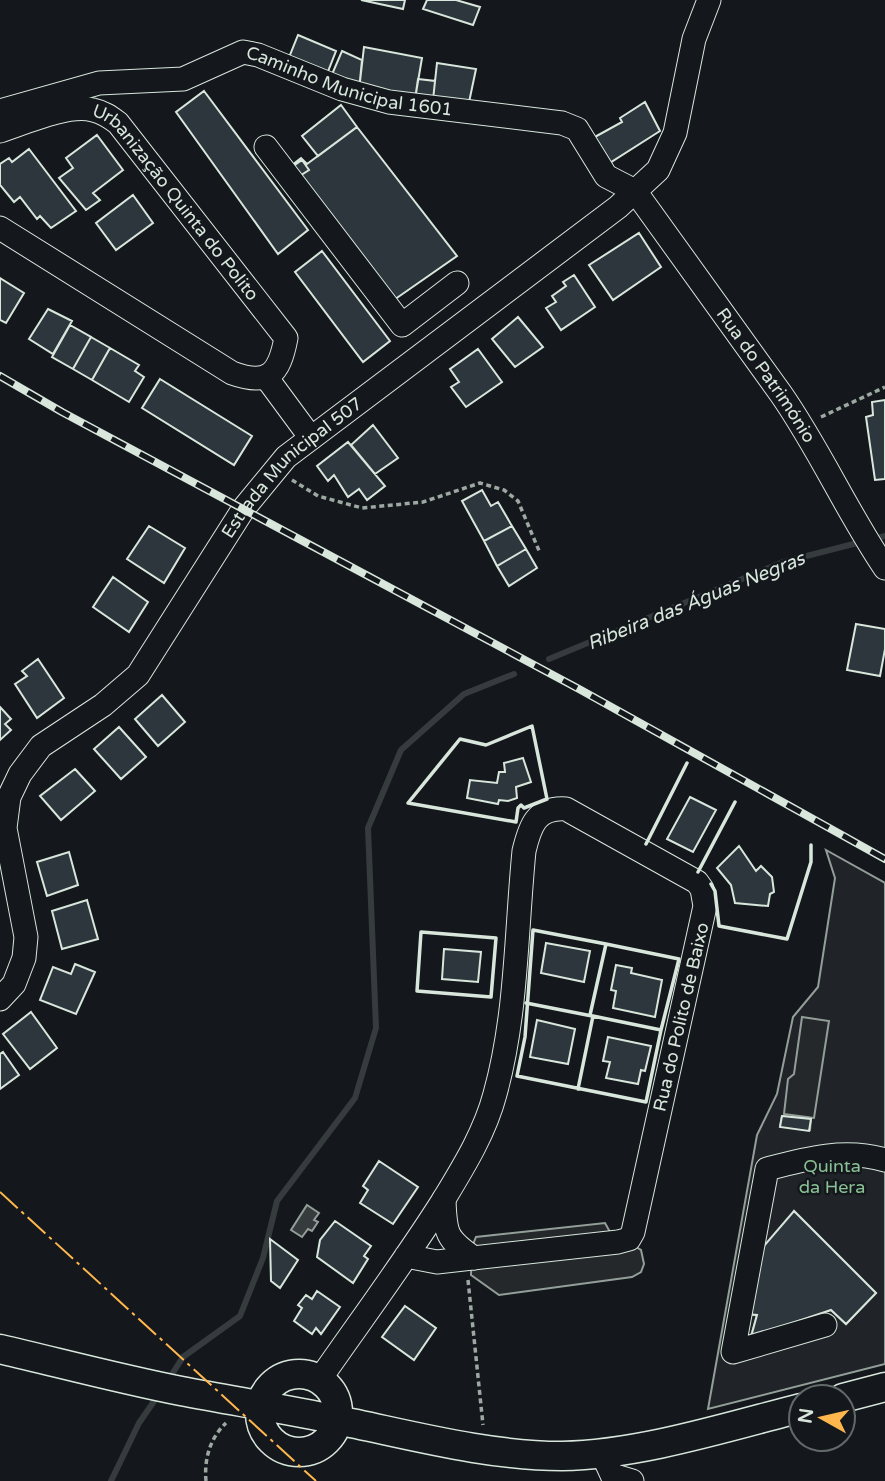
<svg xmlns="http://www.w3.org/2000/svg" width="885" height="1481" viewBox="0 0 885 1481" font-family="'Varela Round',sans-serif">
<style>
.green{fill:#202428;stroke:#939e99;stroke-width:2;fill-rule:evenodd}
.parking{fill:#24282b;stroke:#939e99;stroke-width:2}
.water{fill:#363b3e;stroke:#939e99;stroke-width:2}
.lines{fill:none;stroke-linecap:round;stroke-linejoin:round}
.stream{stroke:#363b3e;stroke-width:6}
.building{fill:#2c363c;stroke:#d8e6dc;stroke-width:2}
.minor-casing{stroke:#d8e6dc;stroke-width:25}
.major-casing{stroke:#d8e6dc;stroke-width:31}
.path{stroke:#9da8a2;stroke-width:3.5;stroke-dasharray:5 3.5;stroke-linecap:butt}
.minor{stroke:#14181c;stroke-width:23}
.major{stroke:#14181c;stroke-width:28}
.rail-casing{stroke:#d8e6dc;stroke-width:8}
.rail{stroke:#14181c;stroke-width:5;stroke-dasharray:16;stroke-linecap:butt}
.wall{stroke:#d8e6dc;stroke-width:3.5}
.power{stroke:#ffb74d;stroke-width:2;stroke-dasharray:24 5 3.5 5;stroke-linecap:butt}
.labels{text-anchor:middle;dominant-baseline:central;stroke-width:5;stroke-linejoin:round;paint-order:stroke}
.street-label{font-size:18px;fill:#d8e6dc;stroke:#14181c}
.park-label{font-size:18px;fill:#8ac095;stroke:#14181c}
.water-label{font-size:19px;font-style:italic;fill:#d8e6dc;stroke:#14181c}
</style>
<rect width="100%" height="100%" fill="#14181c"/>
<!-- green -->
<path class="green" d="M826,850L885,883V1364L708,1409L757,1135L777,1094L793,1017L818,987L835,878ZM782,1116L811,1119L810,1130L780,1126ZM794,1211L876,1293L846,1324L831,1310L751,1336L757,1315L745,1314Z"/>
<!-- parking -->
<path class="parking" d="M802,1017L829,1021L814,1118L784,1114L788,1079L794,1074Z
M605,1223L610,1232L641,1250L644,1264L641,1272L632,1277L499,1295L471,1275L472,1247L476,1237Z"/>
<!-- water -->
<path class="water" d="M307,1205L319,1213L314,1220L318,1222L312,1231L308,1229L302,1237L291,1230Z"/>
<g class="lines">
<!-- stream -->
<path class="stream" d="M549,659L783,562L885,536
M167,1382L183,1357L240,1316L263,1258L277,1201L355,1098L376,1028L368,828L401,750L464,694L514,674
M111,1481L139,1423L159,1394"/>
</g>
<!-- building -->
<path class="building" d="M361,0H405L403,9Z
M427,0H456L480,7L473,25L423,9Z
M298,35L336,51L325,79L286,65Z
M364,47L422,58L415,99L359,90Z
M342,51L362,60L359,90L330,79Z
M437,63L476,69L468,107L433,100Z
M418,79L435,81L433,100L415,99Z
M204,91L308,230L278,254L176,112Z
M645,102L660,131L608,164L593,138L622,122L620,118Z
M341,105L357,127L318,156L302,136Z
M357,127L457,256L391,302L287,169L301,158L307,164Z
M97,135L123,170L93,193L100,200L86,210L59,178L73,168L66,158Z
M29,149L76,211L51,228L40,216L37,219L20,197L14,202L0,185V164L9,158L12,162Z
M302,160L309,170L298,177L292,167Z
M133,195L153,223L116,250L96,223Z
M639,233L661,267L613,300L589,265Z
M322,251L390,341L363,362L295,272Z
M574,275L595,307L561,330L546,308L556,302L552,296L566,286L563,282Z
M0,278L24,293L6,323L0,320Z
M48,309L72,321L53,354L29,339Z
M518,317L543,347L515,367L492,339Z
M70,325L91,337L73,369L52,357Z
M91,337L110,348L92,380L73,369Z
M110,348L139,365L135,371L144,377L129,402L92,380Z
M478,349L502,382L466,407L451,387L459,382L450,369Z
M160,379L252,436L234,465L142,408Z
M885,400V479L875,480L866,417L873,415L872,402Z
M373,425L398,458L375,474L351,445Z
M348,442L385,486L367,500L359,489L348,497L334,475L328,481L317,466Z
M482,490L491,506L498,502L512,526L484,541L462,501Z
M149,526L185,548L164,583L127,559Z
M512,526L526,549L497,566L484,541Z
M526,549L537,568L509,586L497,566Z
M113,577L148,602L129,632L93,607Z
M856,624L885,629V649L880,676L847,670Z
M38,659L64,698L37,718L15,684L27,676L22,671Z
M162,695L185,722L158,746L135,719Z
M0,707L11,719L5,724L11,730L0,740Z
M119,727L146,757L121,779L94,749Z
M523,758L531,782L516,787L517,798L508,801L499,800L498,804L467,798L470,780L497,783L499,772H505L504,763Z
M75,769L95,791L61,820L40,796Z
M690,797L716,810L693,852L667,839Z
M739,846L756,871L761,866L772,877L774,892L770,894L768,906L735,903L731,885L717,868Z
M69,852L78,885L47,896L37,862Z
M87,900L98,939L62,949L52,911Z
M546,943L590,951L584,982L541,973Z
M444,949L481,952L478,982L442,979Z
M75,964L95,972L76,1014L40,1000L53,967L71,974Z
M616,965L632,968L631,973L662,980L655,1017L613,1008L616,991L611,990Z
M31,1012L57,1048L30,1069L3,1034Z
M537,1020L575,1029L568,1064L530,1057Z
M608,1037L651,1046L645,1071L641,1070L638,1084L606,1078L610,1062L603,1061Z
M3,1052L19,1075L0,1089V1054Z
M782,1116L811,1119L809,1131L780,1127Z
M379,1161L418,1187L393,1224L360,1203L368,1190L363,1186Z
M794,1211L876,1293L846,1324L831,1310L751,1337L757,1315L744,1314L757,1254Z
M335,1221L371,1246L364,1256L368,1259L353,1283L317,1257L320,1240Z
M270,1239L298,1260L280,1288L271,1281Z
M317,1291L340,1307L321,1334L316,1328L312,1334L294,1321L302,1308L298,1305L306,1295L312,1299Z
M405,1306L436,1328L414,1360L382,1337Z"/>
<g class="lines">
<defs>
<g id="minor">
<path id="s1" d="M0,111L99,83L183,79L243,52L258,55L342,89L389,102L562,123L577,129L606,176L635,191L781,394C820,450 847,512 885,568"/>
<path id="s2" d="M0,131C24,123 69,103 93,110C103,112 110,117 118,123L286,338C279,375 268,386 232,373L0,228"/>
<path d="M266,147L402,325L457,283"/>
<path d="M266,377L311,438"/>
<path id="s3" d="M0,999L14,984L24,958L26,937L5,828L9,797L20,774L41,746L103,705L138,675L244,508L286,457L618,207L658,170L675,133L694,39L709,0"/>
<path d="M444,1199C445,1233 446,1239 474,1258"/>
<path d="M825,1325L733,1352L767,1169C805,1159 845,1148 885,1160"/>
<path d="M320,1379C361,1320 405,1261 444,1199C464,1166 485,1132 495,1094C517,1015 516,932 524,851C530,826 536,807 566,809L697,882L702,889L705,906L633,1232L629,1239L618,1242L437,1262L406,1256"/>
<path d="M602,1453L612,1475L632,1481"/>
</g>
<path id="major" d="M0,1349C60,1363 120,1379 181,1391C233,1401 285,1409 337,1420C411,1435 487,1456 562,1456C638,1455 727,1427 801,1408
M260 1413a39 39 0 1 1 78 0a39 39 0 1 1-78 0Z
M843,1398L885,1387"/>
</defs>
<!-- minor casing -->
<use href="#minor" class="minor-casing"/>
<!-- major casing -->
<use href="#major" class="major-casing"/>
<!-- path -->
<path class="path" d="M821,417L885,387
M292,480L318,496L362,508L423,502L480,483L504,490L518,501L540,553
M468,1280L483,1425
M206,1481C204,1459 210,1438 226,1423"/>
<!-- minor -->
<use href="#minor" class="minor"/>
<!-- major -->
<use href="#major" class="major"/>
<defs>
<path id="rail" d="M0,376L62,412L579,689L885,859"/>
</defs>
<!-- rail casing -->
<use href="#rail" class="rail-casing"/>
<!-- rail -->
<use href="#rail" class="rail"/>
<!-- wall -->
<path class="wall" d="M532,726L547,799L524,808L521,805L518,808L516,822L408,803L460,739L486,745Z
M646,844L687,763
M698,872L735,802
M711,884L715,891L719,926L787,939L811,862V845
M421,932L496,938L491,997L417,991Z
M606,944L679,959L661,1030
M526,1003L592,1016
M578,1089L593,1016L661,1030L646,1102L517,1076L525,1037L533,930L606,944L590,1015"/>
<!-- power -->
<path class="power" d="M0,1192L316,1481"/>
</g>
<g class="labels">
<!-- street labels -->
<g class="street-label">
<text stroke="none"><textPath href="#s1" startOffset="364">Caminho Municipal 1601</textPath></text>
<text stroke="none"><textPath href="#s2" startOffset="222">Urbanização Quinta do Polito</textPath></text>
<text stroke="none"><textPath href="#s1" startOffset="912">Rua do Património</textPath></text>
<text stroke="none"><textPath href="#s3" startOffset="653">Estrada Municipal 507</textPath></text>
<text transform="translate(681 1017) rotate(-77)">Rua do Polito de Baixo</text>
</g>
<!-- park labels -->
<g class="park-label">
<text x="832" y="1166">Quinta<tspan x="832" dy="21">da Hera</tspan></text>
</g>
<!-- water labels -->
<g class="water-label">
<text transform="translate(696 601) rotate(-22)">Ribeira das Águas Negras</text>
</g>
</g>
<!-- north arrow -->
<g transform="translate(822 1418) rotate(278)"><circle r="33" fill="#14181c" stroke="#626a69" stroke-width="2"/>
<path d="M0-5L12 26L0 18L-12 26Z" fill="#ffb74d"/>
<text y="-10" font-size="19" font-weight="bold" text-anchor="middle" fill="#d8e6dc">N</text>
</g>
</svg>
